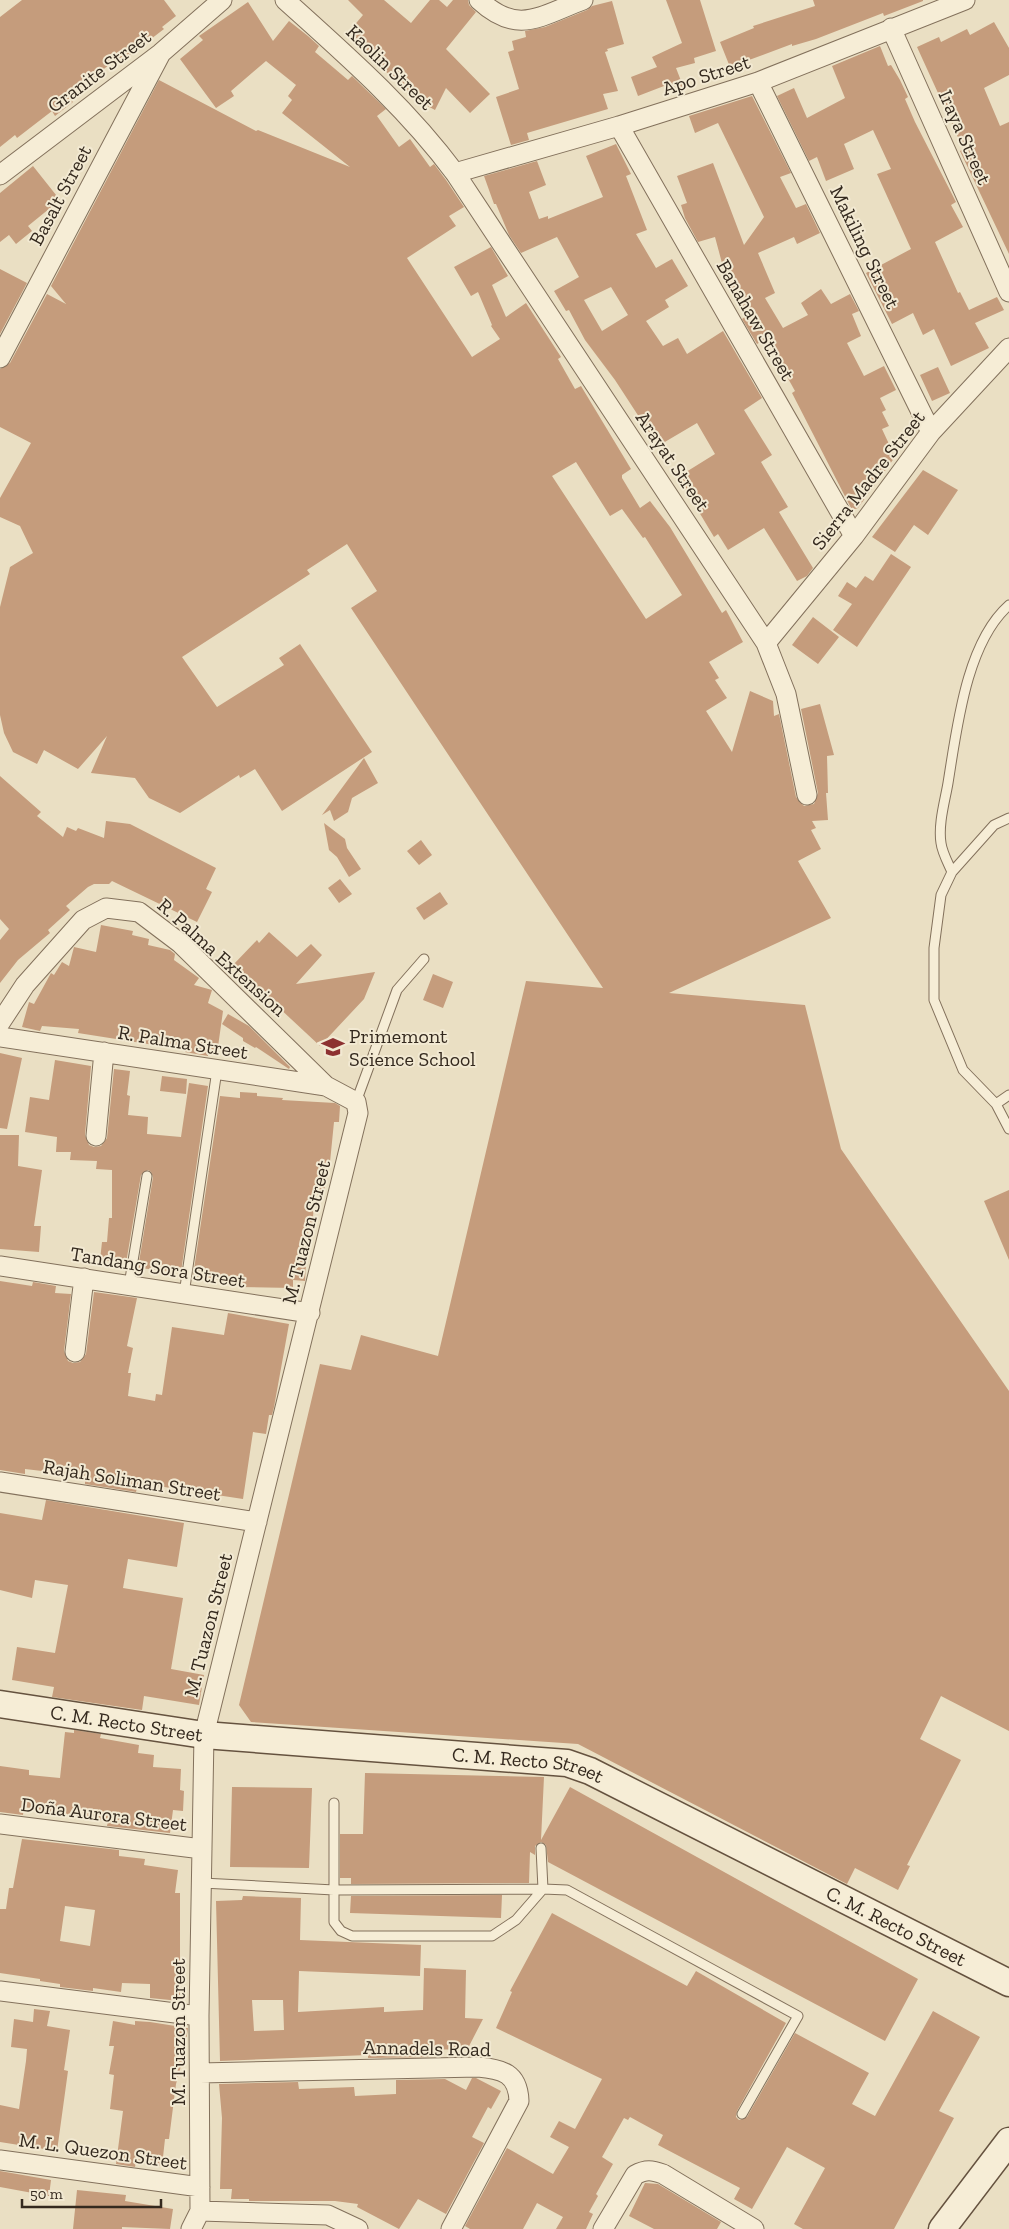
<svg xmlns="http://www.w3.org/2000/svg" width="1009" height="2229" viewBox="0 0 1009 2229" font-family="'Zilla Slab',serif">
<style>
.building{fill:#c59c7c;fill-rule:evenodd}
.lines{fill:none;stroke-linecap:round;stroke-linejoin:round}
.lane-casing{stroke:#83715c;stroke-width:11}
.street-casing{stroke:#83715c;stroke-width:21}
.secondary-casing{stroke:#65523f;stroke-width:29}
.lane{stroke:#f6edd6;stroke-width:9}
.street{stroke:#f6edd6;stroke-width:19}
.secondary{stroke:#f6edd6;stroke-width:26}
.labels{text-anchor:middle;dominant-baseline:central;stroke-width:4;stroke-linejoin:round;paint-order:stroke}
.street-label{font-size:20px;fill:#34291e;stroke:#f2e9d2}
.poi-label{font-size:20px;fill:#34291e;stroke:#f2e9d2;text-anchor:start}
</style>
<rect width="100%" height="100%" fill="#eadfc3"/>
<!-- building -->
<path class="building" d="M22,0H164L176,16L162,27L164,29L117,65L114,61L68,97L73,102L55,116L52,111L17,138L15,135L0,147V17Z
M348,0H384L411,23L430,0H439L447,7L453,0H468L469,5L476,12L446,49L490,94L470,113L446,88L435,110L418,101L346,35L363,15Z
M666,0H700L716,51L694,58L695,63L676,68L683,86L666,93L664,86L638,96L631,77L657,67L652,57L682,43Z
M813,0H923V1L884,16L883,13L816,39L792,46V44L730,67L720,42L754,28L753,26L815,6Z
M612,1L624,44L607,49L608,51L605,52L618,91L603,94L608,109L527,133L529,140L511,145L496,97L519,89L508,52L514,50L512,41L526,37L525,31L545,27L587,10L592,6Z
M248,2L273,41L289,21L308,36L319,46L315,52L348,80L352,76L386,109L377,116L399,147L410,139L430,167L434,164L446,180L464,207L449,216L456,226L407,258L472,357L500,339L491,326L492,325L478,292L471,296L454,267L491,247L508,276L492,285L506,317L526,303L561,357L558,359L575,389L581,386L631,469L622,475V478L640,508L650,501L670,527L722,613L726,610L743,642L709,662L719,678L715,680L727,698L706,711L732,752L750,691L773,701L774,716L779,714L796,797L804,806L814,804L818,793L801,709L820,704L834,755L827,756L828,793H826L828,820L812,821L816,828L811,830L821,849L798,861L831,918L669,993L805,1005L841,1149L1009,1391V1731L941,1696L920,1739L961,1760L907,1865L910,1866L898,1890L855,1868L847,1884L578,1744L251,1722L239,1705L320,1364L351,1370L361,1335L438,1356L526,981L603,988L351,608L377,591L347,544L307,570L310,574L182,657L217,707L284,665L279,658L300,644L372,752L282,811L255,769L240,778L239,775L180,813L149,798L135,778L91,773L107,736L78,769L44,750L37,764L13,752L4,733L0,715V607L10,567L33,553L20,526L0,517V498L31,443L0,427V369L10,363L47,294L66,304L51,286L159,80L256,131L258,130L350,167L282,113L292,100L288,96L296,85L266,61L231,91L234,96L216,108L180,59L203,40L199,36ZM576,462L610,516L622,509L643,538L645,537L682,595L646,619L552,476Z
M994,22L1009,48V75L984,88L1000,126L1009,122V254L960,151L963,149L954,128L917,47L939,37L941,42L967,29L970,35Z
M880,46L888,66L891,65L900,80L908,97L905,99L915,122L956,202L951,205L963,227L935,242L958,293L960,292L969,310L997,297L1004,310L975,323L989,348L951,366L934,329L923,335L913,313L892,324L866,273L911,249L877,174L891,169L873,130L844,144L854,169L826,181L817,157L809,161L777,96L794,88L807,118L845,98L832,66Z
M752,96L791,173L780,177L796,208L806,204L820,233L797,244L794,237L758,253L775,293L765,298L783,328L808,315L801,303L821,289L831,304L850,294L859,311L852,314L861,336L847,343L864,376L884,366L896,390L880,398L886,410L882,412L889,426L882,429L895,457L858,508L852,510L792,393L795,391L770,346L766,348L762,341L757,344L742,319L745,317L723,279L726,278L715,237L698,242L685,218L681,205L687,203L677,176L713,163L744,245L764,217L718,123L695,133L689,116Z
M616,144L631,174L626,176L647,230L636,234L656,268L672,259L688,286L665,300L669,307L646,321L663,346L678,338L687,354L723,331L762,398L744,410L772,455L761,462L788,507L779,512L813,568L807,576L797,581L764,528L728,550L718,534L714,537L678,477L715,454L697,423L658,446L615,380L585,340L569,310L566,311L554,291L579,277L557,237L521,253L509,235L496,204H494L484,176L537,161L546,185L529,192L539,219L548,216V219L603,197L586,156ZM611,287L628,315L602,331L584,300Z
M33,166L60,200L28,226L32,231L16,244L9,235L0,242V193Z
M0,269L27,283L0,334Z
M938,367L950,393L932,401L920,375Z
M923,470L958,490L928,535L914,525L895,552L872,537Z
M891,554L911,567L857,647L833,630L852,604L838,596L847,582L856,588L865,576L873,581Z
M813,617L839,637L818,664L792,645Z
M364,758L378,783L352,798L348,812L334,821L330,810L322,815Z
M0,776L41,812L37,816L63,837L67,827L76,831L78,828L104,838L106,821L130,824L216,868L206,889L212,892L197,922L112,881L109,884H94L88,887L66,906L70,910L48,930L50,933L18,960L0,983V940L9,929L0,919Z
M324,823L345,839L347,848L361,869L349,877L337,857L329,850Z
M421,840L432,855L419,865L407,851Z
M340,879L352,894L339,903L328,888Z
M440,892L448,904L424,920L416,908Z
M101,925L133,931L132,935L149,939L148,945L170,950L175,954L174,960L199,978L194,985L212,990L208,1003L223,1011L217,1054L208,1053V1056L185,1052L186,1050L78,1033L79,1029L42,1026L40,1031L22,1027L29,1002L34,1004L51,973L54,975L62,962L69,966L74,947L96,952Z
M269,932L297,957L311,944L322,955L296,984L375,972L364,999L320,1046L233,965L257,940L259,943Z
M433,974L453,982L443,1008L423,1000Z
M228,1014L249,1026L290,1067L289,1069L256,1047L255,1048L243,1041V1038L222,1024Z
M0,1053L22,1058L7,1129L0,1128Z
M55,1060L91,1066L85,1135L89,1145L94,1147L101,1146L107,1138L114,1069L130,1071L127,1095L130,1096L128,1115L148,1117L147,1134L181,1137L189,1083L208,1086L181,1272L138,1268L153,1177L151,1172L148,1170L141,1175L126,1263L100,1260L102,1242H107L109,1218H112V1170L96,1169L97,1161L70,1160L71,1152H56L57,1137L25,1132L30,1097L49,1100Z
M162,1076L187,1079L186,1094L160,1091Z
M240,1092L257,1093V1096L283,1098L282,1100L335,1103L340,1106L339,1122H334L330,1162L323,1196L315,1194L312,1228H308L305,1281L293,1280V1288L238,1287V1282L193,1276L220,1096L240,1098Z
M0,1135H19L18,1166L42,1170L34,1226H41L39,1252L0,1249Z
M1009,1190V1260L984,1201Z
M0,1281L32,1286L33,1282L56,1286L55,1293L71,1294L64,1351L68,1361L73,1363L80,1362L86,1354L94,1292L137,1298L127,1346L133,1348L128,1373H131L128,1396L155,1401L156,1394L162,1395L172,1327L224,1335L228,1313L289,1324L274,1407L272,1415H269L266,1434L253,1432L243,1499L138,1483L136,1492L85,1484V1476L25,1469V1474L0,1470Z
M46,1500L184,1523L177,1567L128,1559L123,1588L183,1598L171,1669L204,1675L199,1705L144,1696L142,1710L52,1697L54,1687L12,1680L17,1647L55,1653L68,1585L35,1580L32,1598L0,1590V1513L42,1520Z
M74,1730L101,1734L100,1738L139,1745L138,1753L154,1755L153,1767L181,1769L180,1790L184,1791L183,1811L173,1810L170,1833L107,1826L108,1821L24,1807L23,1815L0,1812V1766L29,1770V1775L60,1778L65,1732L74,1733Z
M365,1773L544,1777L541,1840L570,1787L918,1979L885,2041L548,1862L546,1845L541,1842L535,1846V1855L530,1852L529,1883L351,1884V1878H340V1834H363Z
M232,1787L312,1788L309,1868L230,1867Z
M22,1839L119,1850V1856L145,1859L144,1865L178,1870L175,1893H180V2001L150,1998V1984L122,1983L121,1992L93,1988V1991L60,1987V1984L40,1981V1979L0,1973V1909H6L9,1888H13ZM65,1906L95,1910L90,1946L60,1941Z
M502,1895L501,1918L350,1913L351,1896Z
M243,1896L301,1898L300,1940L421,1945L420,1976L299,1971L298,2012L384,2007V2012L423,2010L424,1968L466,1970L465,2018L483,2019L467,2050L426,2049L441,2057L368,2058V2055L220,2061L216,1901L242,1900ZM252,2000H283L284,2030L254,2031Z
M552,1913L687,1986L696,1971L786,2023L737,2111L736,2117L739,2120L747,2117L795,2033L869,2073L852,2104L875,2116L933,2011L980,2037L939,2111L954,2118L894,2229H803L794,2224L825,2168L787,2147L752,2209L734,2199L740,2188L658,2145L663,2135L630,2117L628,2120L624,2118L602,2157L613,2164L596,2194L598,2196L589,2212L593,2214L586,2229H556L563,2217L537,2203L523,2229H470L465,2226L507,2148L553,2174L569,2147L550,2137L559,2121L575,2129L602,2079L496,2028L512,1992L510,1991Z
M34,2009L50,2011L47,2026L70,2030L64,2070L68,2071L57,2151L0,2142V2105L19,2109L26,2061L27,2049L11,2047L14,2019L33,2022Z
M113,2021L135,2025V2021L150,2022L188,2028L184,2055L176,2084L169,2139H165L162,2166L136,2162L135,2167L116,2164L123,2111L110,2109L114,2075L109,2074L114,2046H109Z
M472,2078H476L501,2091L491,2109L488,2107L472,2137L484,2143L446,2214L418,2199L399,2229L357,2207L358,2204L335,2201H249V2199H231L232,2189H220L222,2118L219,2084L298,2082L299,2089L354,2087L355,2096L396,2094V2080L445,2079L466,2090Z
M0,2171L51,2180L49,2196L0,2187Z
M645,2183L658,2184L721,2222L717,2229H654L629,2216Z
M77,2190L126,2195L125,2201L173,2209L170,2229L122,2227V2229H73Z"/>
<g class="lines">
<defs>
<path id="lane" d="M1009,818L994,825L952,872L941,895L934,948V1000L963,1070L996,1104L1009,1129
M952,872C948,863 942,852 941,843C938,824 945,801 948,783C957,728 966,643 1009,605
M356,1102L397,990L424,959
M996,1104L1009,1095
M129,1285L147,1176
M184,1294L217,1070
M334,1803V1922L341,1931L352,1936H492L516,1920L543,1889L567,1890L798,2016L742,2114
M202,1883L334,1890L543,1889L541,1848"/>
<path id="street" d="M285,0C346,55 406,107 455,173L766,643L786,694L807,795
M479,0C518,36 540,16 583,0
M891,28L1009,292
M758,82L931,432
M619,126L854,536
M455,173L619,126L758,82L965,0
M0,175L161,53L222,0
M0,358L161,53
M766,643L854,536L931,432L1009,348
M0,1023L25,985L83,920L106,908L139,912L180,943L326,1086
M0,1037L326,1086L356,1102L358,1113L204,1735L199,2016L200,2211L191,2229
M96,1136L104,1052
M0,1266L310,1313
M75,1352L84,1278
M0,1482L257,1522
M0,1824L202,1849
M0,1991L199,2016
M200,2073L478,2067C502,2069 518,2073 519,2101L451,2229
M0,2160L200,2187
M200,2211L328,2215L358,2229
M603,2229L635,2175C646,2169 652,2170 663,2174L754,2229"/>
<g id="secondary">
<path id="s1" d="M0,1704L204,1735L567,1763L590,1771L1009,1983"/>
<path d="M942,2229L1009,2141"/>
</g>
</defs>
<!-- lane casing -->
<use href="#lane" class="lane-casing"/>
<!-- street casing -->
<use href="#street" class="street-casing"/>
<!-- secondary casing -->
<use href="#secondary" class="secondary-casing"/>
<!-- lane -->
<use href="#lane" class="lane"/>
<!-- street -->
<use href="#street" class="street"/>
<!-- secondary -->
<use href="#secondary" class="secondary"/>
</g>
<!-- icons -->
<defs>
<symbol id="school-bare" viewBox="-9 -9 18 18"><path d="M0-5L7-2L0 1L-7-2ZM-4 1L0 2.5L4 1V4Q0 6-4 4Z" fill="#8d3131" stroke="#f2e9d2" stroke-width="2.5" paint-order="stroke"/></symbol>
</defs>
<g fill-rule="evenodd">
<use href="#school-bare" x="317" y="1031" width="32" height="32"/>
</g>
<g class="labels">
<!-- street labels -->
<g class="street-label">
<text transform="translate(390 67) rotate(44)">Kaolin Street</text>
<text transform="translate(99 71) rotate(-37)">Granite Street</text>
<text transform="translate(706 75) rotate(-18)">Apo Street</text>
<text transform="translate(965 137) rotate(66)">Iraya Street</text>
<text transform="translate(60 195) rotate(-62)">Basalt Street</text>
<text transform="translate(865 247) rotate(64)">Makiling Street</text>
<text transform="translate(756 320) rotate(60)">Banahaw Street</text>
<text transform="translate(673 461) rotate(56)">Arayat Street</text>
<text transform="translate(868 480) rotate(-52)">Sierra Madre Street</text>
<text transform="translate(222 957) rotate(42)">R. Palma Extension</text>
<text transform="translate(183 1042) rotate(9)">R. Palma Street</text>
<text transform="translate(306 1232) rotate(-76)">M. Tuazon Street</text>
<text transform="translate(158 1267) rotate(9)">Tandang Sora Street</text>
<text transform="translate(132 1480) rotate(9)">Rajah Soliman Street</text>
<text transform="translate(208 1625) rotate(-76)">M. Tuazon Street</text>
<text stroke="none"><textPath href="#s1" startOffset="128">C. M. Recto Street</textPath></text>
<text stroke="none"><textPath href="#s1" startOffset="532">C. M. Recto Street</textPath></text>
<text transform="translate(104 1814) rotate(7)">Doña Aurora Street</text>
<text stroke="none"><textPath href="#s1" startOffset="938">C. M. Recto Street</textPath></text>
<text transform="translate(178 2032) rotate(-90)">M. Tuazon Street</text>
<text transform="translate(427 2048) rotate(1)">Annadels Road</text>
<text transform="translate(103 2151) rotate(8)">M. L. Quezon Street</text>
</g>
<!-- poi labels -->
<g class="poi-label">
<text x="349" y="1036">Primemont<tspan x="349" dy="23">Science School</tspan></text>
</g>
</g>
<!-- scale -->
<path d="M22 2199v8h139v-8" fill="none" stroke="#34291e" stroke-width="2.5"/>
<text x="30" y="2199" font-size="15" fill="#34291e" stroke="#f2e9d2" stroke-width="4" paint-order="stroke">50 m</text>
</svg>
